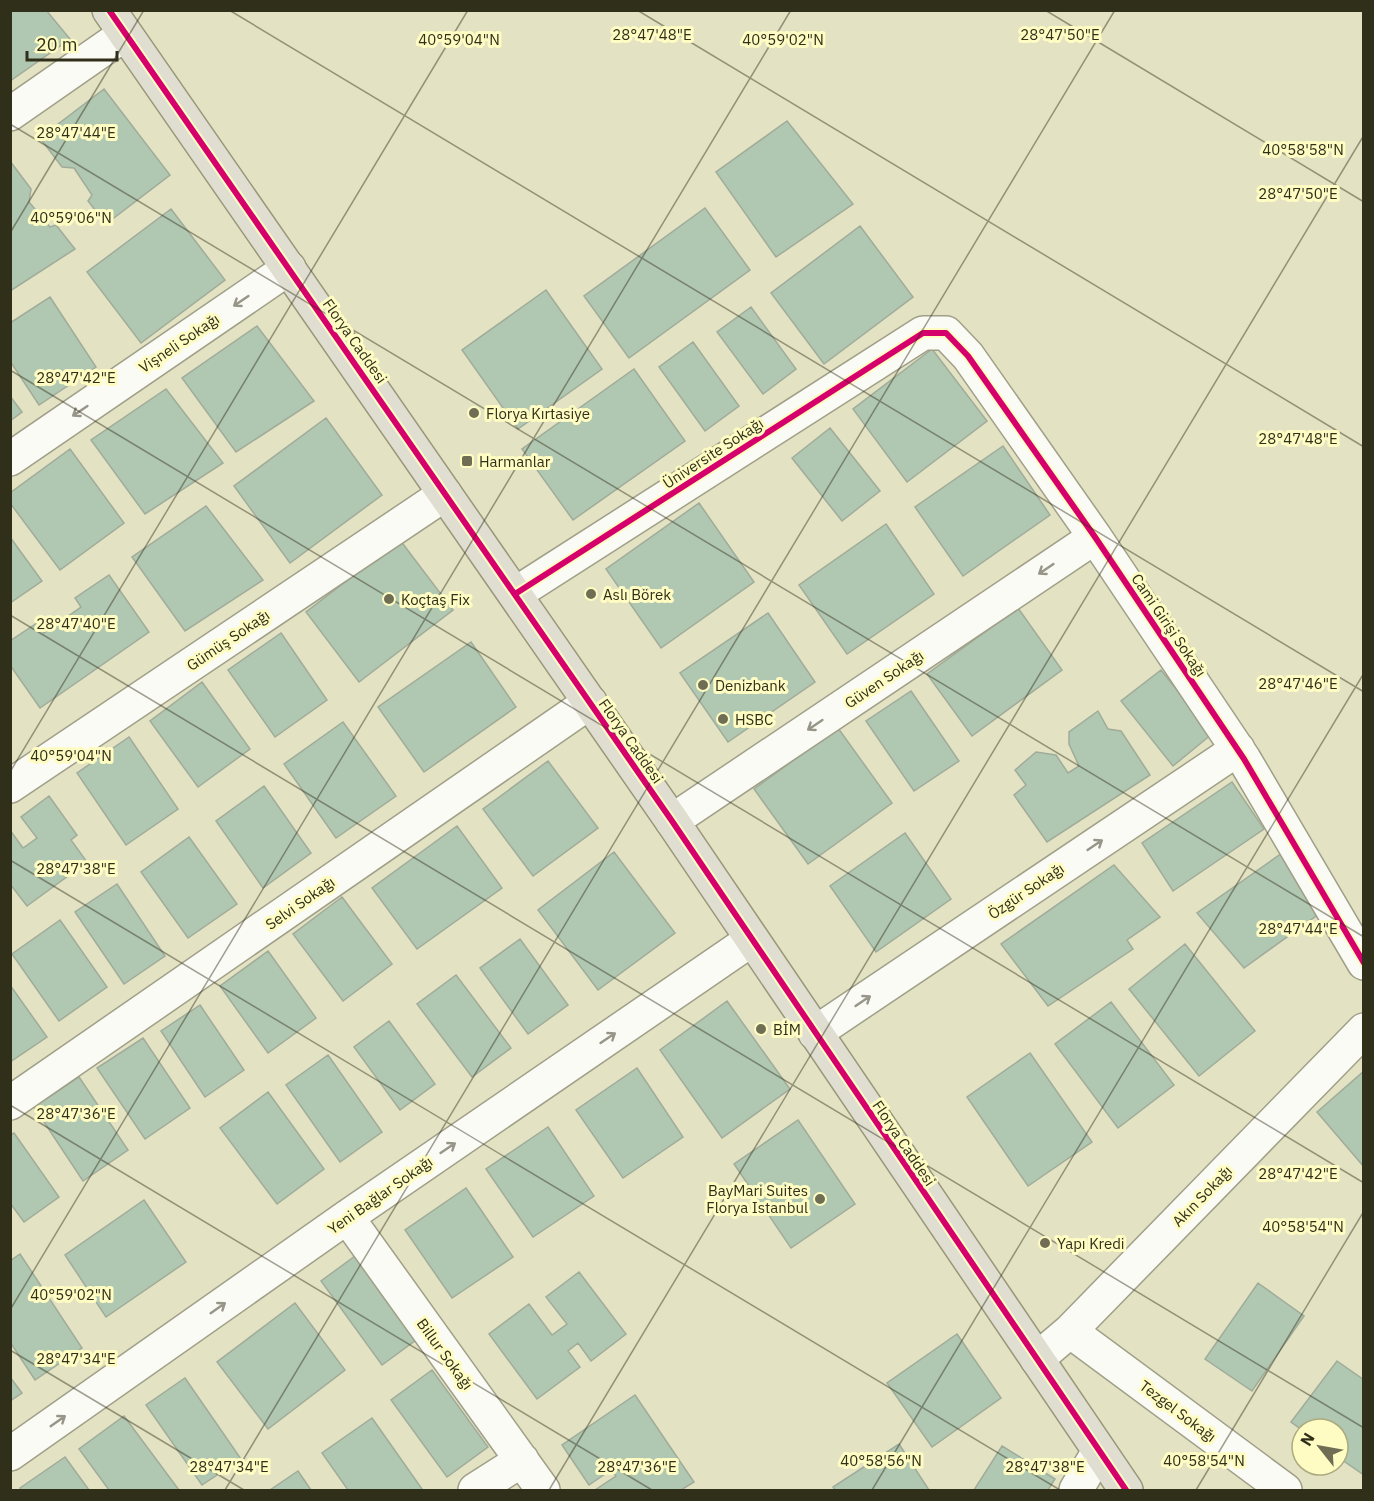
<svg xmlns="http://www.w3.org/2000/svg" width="1374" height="1501" viewBox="0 0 1374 1501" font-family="'IBM Plex Sans',sans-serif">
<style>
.building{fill:#b0c7b1;stroke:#a0ac99;stroke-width:1.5}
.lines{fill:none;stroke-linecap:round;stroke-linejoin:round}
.minor-casing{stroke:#a09f88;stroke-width:36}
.major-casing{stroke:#989778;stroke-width:36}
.minor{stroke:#fbfbf6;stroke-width:33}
.major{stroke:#dfded1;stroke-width:33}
.cycleway-casing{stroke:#fefcc3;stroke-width:10}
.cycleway{stroke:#d6006c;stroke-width:6}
.oneway{stroke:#969588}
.ticks{fill:none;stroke:#302f19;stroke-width:1.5;stroke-opacity:0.45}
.poi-dot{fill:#6f6e54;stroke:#fefcc3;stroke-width:2}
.labels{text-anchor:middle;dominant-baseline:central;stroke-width:6;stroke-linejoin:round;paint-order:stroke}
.street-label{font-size:15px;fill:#302f19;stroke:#fefcc3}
.poi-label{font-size:15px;fill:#302f19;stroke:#fefcc3;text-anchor:start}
.ticks-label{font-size:15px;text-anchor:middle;fill:#302f19;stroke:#fefcc3;stroke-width:6;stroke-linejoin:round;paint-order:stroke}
</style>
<rect width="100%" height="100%" fill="#e3e2c3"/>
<!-- building -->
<path class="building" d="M10,10H46L70,39L10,81Z
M104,89L170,175L106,224L88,201L92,195L74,168L62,167L40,138Z
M787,121L853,204L776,257L716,172Z
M10,161L31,189L29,202L50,227L56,225L75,249L10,291Z
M705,208L750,270L629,358L584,296Z
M171,209L225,280L141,343L87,272Z
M860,226L913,297L824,364L771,293Z
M546,290L602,369L518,429L462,350Z
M50,297L96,367L39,405L10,361V323Z
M751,307L796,369L763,394L717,332Z
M257,326L314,401L236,452L182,378Z
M693,342L739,406L705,431L659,367Z
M932,349L987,421L907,482L853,409Z
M634,369L685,441L573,520L522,449Z
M166,389L223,463L145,514L91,440Z
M10,396L22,412L10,421Z
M326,418L382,495L290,563L234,486Z
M830,428L880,491L842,521L792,458Z
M1003,446L1050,515L963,576L915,507Z
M70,449L124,523L60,570L10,503V493Z
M699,503L754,582L661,648L606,569Z
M206,506L263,580L185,631L132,557Z
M886,524L934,594L847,654L799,585Z
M10,537L42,581L10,603Z
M400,540L453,610L359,682L306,612Z
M109,575L149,632L40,708L10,665V641L37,623L44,633L81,607L75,598Z
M1018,608L1062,670L972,736L927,674Z
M768,613L815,682L728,742L680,673Z
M281,633L327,700L275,737L228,670Z
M471,642L516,707L424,772L378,707Z
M1161,670L1212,734L1173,766L1121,701Z
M202,682L250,749L198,787L150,721Z
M911,691L959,761L914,791L866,721Z
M1098,711L1108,729L1121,731L1150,775L1047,842L1014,795L1026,785L1015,770L1036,752L1056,755L1068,773L1079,766L1069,744V732Z
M343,722L396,796L336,838L284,764Z
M838,728L892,803L808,864L754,789Z
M129,737L178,809L126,845L77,773Z
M548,761L598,828L533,876L483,809Z
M1232,782L1264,829L1173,891L1142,843Z
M264,786L311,853L263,888L216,821Z
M49,796L77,835L71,840L87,862L27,906L10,884V830L23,848L37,838L21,817Z
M457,826L502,888L417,949L372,888Z
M905,833L951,899L876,952L830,886Z
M189,837L237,904L188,938L141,872Z
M614,852L675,933L598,990L538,910Z
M1282,853L1323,911L1244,968L1197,913Z
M1114,865L1160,917L1127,940L1133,949L1048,1006L1001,944Z
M117,884L165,956L124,984L75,912Z
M342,897L392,964L343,1001L293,934Z
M60,920L107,987L59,1021L12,954Z
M520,939L568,1005L528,1034L480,968Z
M1185,944L1255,1031L1199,1076L1129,989Z
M268,951L316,1018L268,1053L220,986Z
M456,975L511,1048L472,1077L417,1004Z
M10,985L47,1037L10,1062Z
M727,1001L790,1089L722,1138L660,1050Z
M1111,1002L1174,1085L1118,1128L1055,1044Z
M200,1005L244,1070L205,1097L161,1031Z
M389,1021L435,1084L400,1110L354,1047Z
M143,1038L190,1108L145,1139L97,1068Z
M1030,1053L1092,1142L1028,1186L967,1097Z
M328,1055L382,1132L340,1162L286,1085Z
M637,1068L683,1137L623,1178L576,1110Z
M1364,1071V1167L1317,1112Z
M79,1077L128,1150L83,1181L34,1107Z
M268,1092L324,1169L277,1204L220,1128Z
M798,1120L855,1204L791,1248L734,1164Z
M548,1127L594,1196L533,1237L486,1169Z
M14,1133L59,1197L24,1222L10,1203V1135Z
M466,1188L513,1257L452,1298L405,1230Z
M144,1200L186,1262L106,1317L65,1255Z
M20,1254L82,1348L35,1380L10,1342V1261Z
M355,1256L416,1340L382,1365L321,1281Z
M579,1272L626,1334L591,1361L578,1343L568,1351L580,1367L537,1399L489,1334L529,1304L552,1335L567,1324L546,1297Z
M1258,1283L1304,1316L1252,1391L1205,1359Z
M295,1303L345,1370L268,1429L217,1362Z
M957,1334L1001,1398L932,1447L887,1383Z
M1337,1361L1364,1380V1475L1338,1457V1429L1302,1430L1291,1422Z
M432,1370L488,1447L447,1477L391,1400Z
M10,1377L22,1393L10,1401Z
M185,1378L241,1459L202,1485L146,1405Z
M635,1395L694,1482L681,1490H595L616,1476L611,1470L589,1485L562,1445Z
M124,1416L179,1490H109L79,1449Z
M372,1418L422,1489L420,1490H348L322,1453Z
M899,1444L929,1490H835L833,1487Z
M1002,1446L1055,1479L1048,1490H974Z
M65,1457L89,1490H22L20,1488Z
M298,1471L311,1490H270Z"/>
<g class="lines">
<defs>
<path id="minor" d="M10,114L125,34
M10,459L289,268
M515,594L923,333H946L968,356L1095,537L1244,759L1364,963
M10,786L445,494
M672,821L1095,537
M815,1033L1238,749
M10,1103L590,702
M347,1217L543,1490
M1070,1331L1285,1490
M1037,1359L1070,1331L1364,1030
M10,1454L347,1217L751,940
M475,1490L522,1460
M1076,1490L1099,1451"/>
<path id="major" d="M109,10L672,821L1126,1490"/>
</defs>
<!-- minor casing -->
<use href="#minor" class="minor-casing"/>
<!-- major casing -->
<use href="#major" class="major-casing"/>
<!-- minor -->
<use href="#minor" class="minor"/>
<!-- major -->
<use href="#major" class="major"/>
<defs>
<path id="cycleway" d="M109,10L672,821L1126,1490
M515,594L923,333H946L968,356L1095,537L1244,759L1364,963"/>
</defs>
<!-- cycleway casing -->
<use href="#cycleway" class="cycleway-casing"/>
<!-- cycleway -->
<use href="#cycleway" class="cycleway"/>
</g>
<!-- one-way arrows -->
<defs><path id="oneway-shaft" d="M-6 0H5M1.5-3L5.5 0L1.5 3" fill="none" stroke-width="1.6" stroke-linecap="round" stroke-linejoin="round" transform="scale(1.5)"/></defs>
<g class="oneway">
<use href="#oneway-shaft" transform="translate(241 301) rotate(146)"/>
<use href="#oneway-shaft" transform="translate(80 411) rotate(146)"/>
<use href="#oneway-shaft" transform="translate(1046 569) rotate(146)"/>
<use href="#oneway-shaft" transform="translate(815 725) rotate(146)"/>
<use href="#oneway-shaft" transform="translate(1095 845) rotate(-34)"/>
<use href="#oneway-shaft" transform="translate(863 1001) rotate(-34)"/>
<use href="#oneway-shaft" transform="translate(608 1038) rotate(-34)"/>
<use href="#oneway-shaft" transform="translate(448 1148) rotate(-34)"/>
<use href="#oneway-shaft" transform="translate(218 1308) rotate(-35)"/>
<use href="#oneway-shaft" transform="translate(58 1421) rotate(-35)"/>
</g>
<!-- ticks -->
<path class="ticks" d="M229,10L1364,692M637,10L1364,447M1045,10L1364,202M10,124L1364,937M10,233L144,10M10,370L1364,1183M10,615L1364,1428M10,772L468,10M10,860L1060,1490M10,1105L652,1490M10,1310L791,10M10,1350L244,1490M225,1490L1115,10M549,1490L1364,135M872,1490L1364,673M1196,1490L1364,1211"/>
<!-- markers -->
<g class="poi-dot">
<circle cx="474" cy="413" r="6"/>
<rect x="461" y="455" width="12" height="12" rx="3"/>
<circle cx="591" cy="594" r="6"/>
<circle cx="389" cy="599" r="6"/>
<circle cx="703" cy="685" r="6"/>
<circle cx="723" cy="719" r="6"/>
<circle cx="761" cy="1029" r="6"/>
<circle cx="820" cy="1199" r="6"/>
<circle cx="1045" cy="1243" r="6"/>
</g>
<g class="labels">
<!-- street labels -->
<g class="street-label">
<text transform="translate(355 341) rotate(55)">Florya Caddesi</text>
<text transform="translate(179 343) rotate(-34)">Vişneli Sokağı</text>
<text transform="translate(713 453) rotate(-33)">Üniversite Sokağı</text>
<text transform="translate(1169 625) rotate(56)">Cami Girişi Sokağı</text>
<text transform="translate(228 640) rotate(-34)">Gümüş Sokağı</text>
<text transform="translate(884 679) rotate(-34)">Güven Sokağı</text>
<text transform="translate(631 741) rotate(55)">Florya Caddesi</text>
<text transform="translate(1026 891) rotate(-34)">Özgür Sokağı</text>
<text transform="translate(300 903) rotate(-35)">Selvi Sokağı</text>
<text transform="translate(904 1143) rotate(56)">Florya Caddesi</text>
<text transform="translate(380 1195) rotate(-35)">Yeni Bağlar Sokağı</text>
<text transform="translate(1202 1196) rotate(-46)">Akın Sokağı</text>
<text transform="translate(445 1354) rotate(54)">Billur Sokağı</text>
<text transform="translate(1178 1411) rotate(37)">Tezgel Sokağı</text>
</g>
<!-- poi labels -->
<g class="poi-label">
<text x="486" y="413">Florya Kırtasiye</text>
<text x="479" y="461">Harmanlar</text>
<text x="603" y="594">Aslı Börek</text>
<text x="401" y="599">Koçtaş Fix</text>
<text x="715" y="685">Denizbank</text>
<text x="735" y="719">HSBC</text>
<text x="773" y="1029">BİM</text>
<text x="808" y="1190" text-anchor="end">BayMari Suites<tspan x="808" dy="17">Florya Istanbul</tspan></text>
<text x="1057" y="1243">Yapı Kredi</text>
</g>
</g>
<g class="ticks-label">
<text x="652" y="40">28°47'48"E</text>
<text x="1060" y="40">28°47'50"E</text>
<text x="459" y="45">40°59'04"N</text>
<text x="783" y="45">40°59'02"N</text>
<text x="76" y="138">28°47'44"E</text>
<text x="1303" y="155">40°58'58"N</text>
<text x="1298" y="199">28°47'50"E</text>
<text x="71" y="223">40°59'06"N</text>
<text x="76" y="383">28°47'42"E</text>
<text x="1298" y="444">28°47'48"E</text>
<text x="76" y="629">28°47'40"E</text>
<text x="1298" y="689">28°47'46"E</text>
<text x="71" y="761">40°59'04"N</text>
<text x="76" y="874">28°47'38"E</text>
<text x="1298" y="934">28°47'44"E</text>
<text x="76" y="1119">28°47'36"E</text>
<text x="1298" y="1179">28°47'42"E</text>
<text x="1303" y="1232">40°58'54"N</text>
<text x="71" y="1300">40°59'02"N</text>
<text x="76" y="1364">28°47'34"E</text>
<text x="881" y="1466">40°58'56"N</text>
<text x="1204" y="1466">40°58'54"N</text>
<text x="229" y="1472">28°47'34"E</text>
<text x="637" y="1472">28°47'36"E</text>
<text x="1045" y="1472">28°47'38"E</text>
</g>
<!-- border -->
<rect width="1374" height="1501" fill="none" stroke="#302f19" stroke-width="24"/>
<!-- north arrow -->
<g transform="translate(1320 1447) rotate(301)"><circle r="28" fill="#fefcc3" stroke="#acaa7f" stroke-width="1.5"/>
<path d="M0-4.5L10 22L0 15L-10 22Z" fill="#6f6e54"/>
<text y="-9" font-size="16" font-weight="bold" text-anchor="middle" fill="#302f19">N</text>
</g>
<!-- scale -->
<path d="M27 51v9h90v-9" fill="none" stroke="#302f19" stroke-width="3"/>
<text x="36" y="51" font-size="18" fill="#302f19" stroke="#fefcc3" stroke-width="4.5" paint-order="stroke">20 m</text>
</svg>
